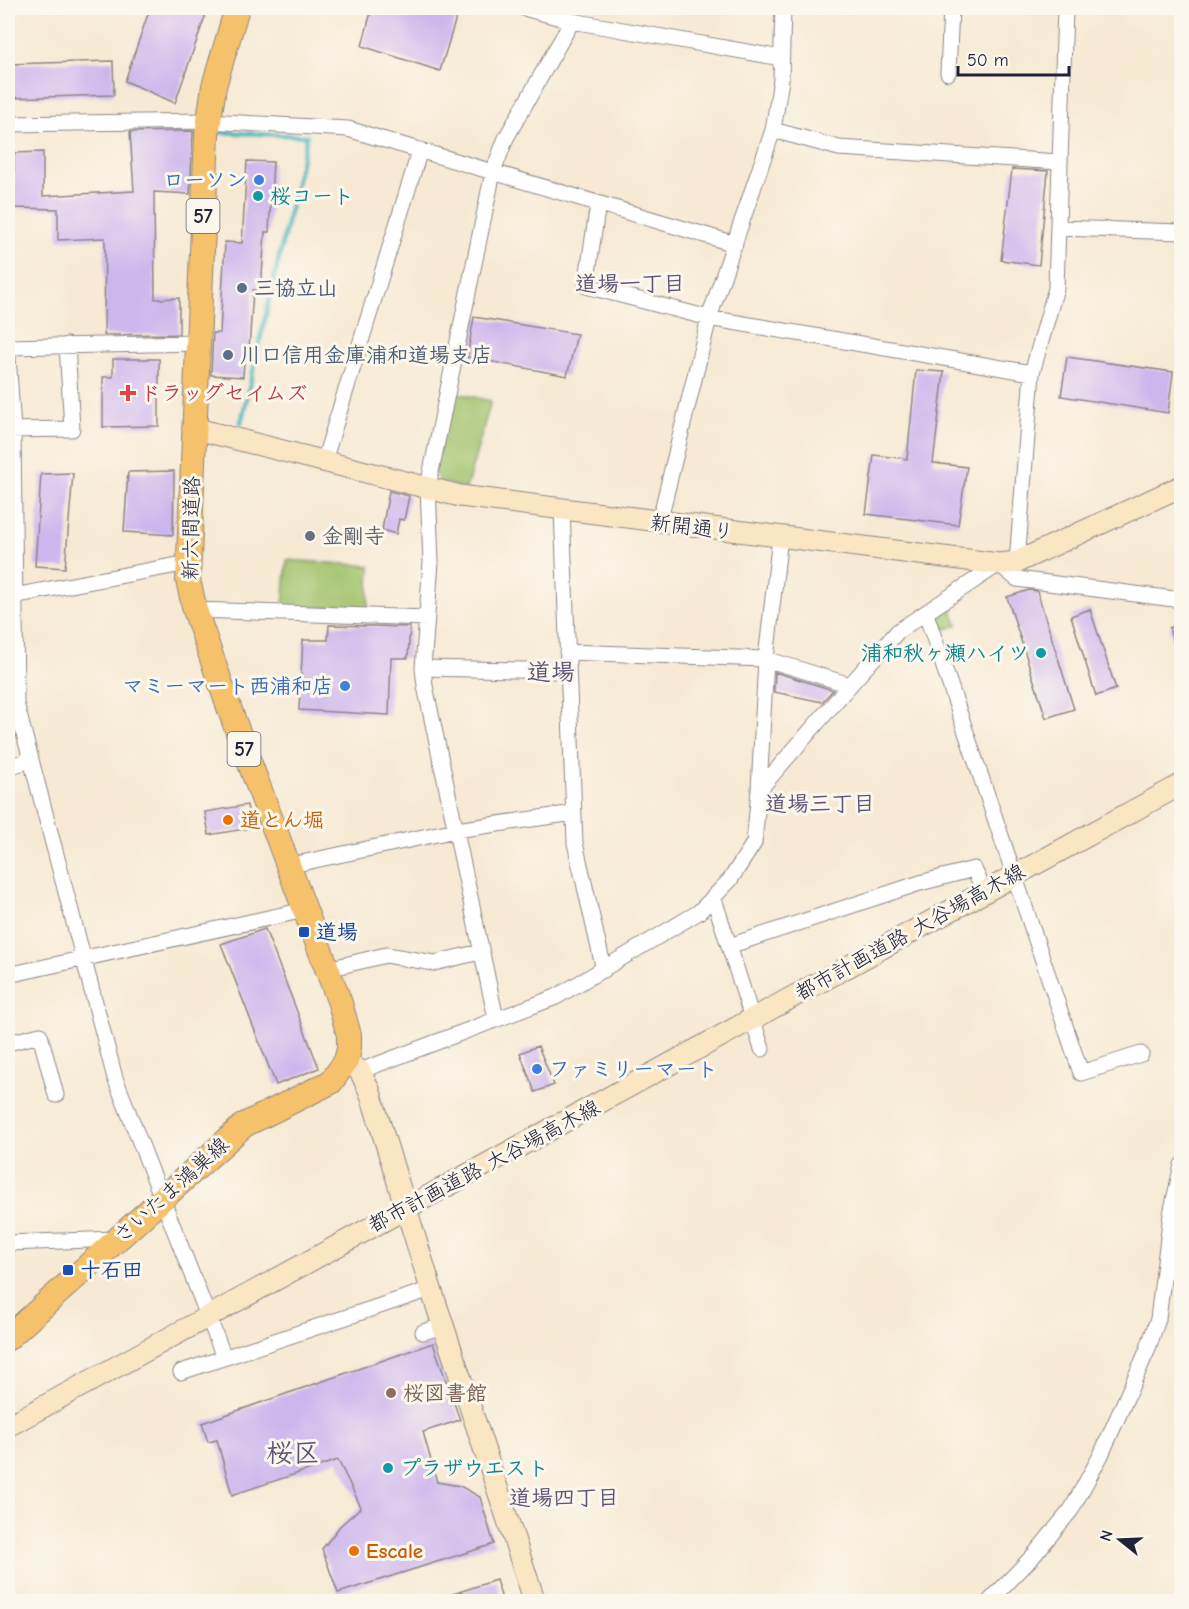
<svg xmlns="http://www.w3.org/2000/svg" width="1189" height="1609" viewBox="0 0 1189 1609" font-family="'Comic Neue','Klee One',sans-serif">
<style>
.green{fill:#a0c26b;stroke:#617253;stroke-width:1.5}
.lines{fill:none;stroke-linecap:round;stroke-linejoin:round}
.stream{stroke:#44b4bc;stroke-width:4.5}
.building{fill:#cdb5ed}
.street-casing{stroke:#8c8687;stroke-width:17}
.secondary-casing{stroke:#8c8687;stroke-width:23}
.primary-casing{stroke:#8c8687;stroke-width:26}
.street{stroke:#fff;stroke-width:15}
.secondary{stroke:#fbe6c4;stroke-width:21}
.primary{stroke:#f5c16b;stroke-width:24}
.shop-dot{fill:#3f7fe0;stroke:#fbf7ec;stroke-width:2}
.culture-dot{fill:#0f9aa8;stroke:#fbf7ec;stroke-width:2}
.service-dot{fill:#5c6f8a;stroke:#fbf7ec;stroke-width:2}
.health-dot{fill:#e0444e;stroke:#fbf7ec;stroke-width:2}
.worship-dot{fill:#6b7280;stroke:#fbf7ec;stroke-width:2}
.food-dot{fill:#e8710a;stroke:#fbf7ec;stroke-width:2}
.transit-dot{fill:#1a4fb4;stroke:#fbf7ec;stroke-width:2}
.education-dot{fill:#8d6e63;stroke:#fbf7ec;stroke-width:2}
.labels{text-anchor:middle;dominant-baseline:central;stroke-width:6;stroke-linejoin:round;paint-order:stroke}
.shield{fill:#fbf7ec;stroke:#636270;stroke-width:1.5}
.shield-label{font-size:20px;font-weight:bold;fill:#22223b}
.shop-label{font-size:21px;font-weight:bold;fill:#366cbe;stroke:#fbf7ec;text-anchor:end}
.culture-label{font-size:21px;font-weight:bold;fill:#0d838f;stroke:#fbf7ec;text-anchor:start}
.service-label{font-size:21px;font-weight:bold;fill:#4e5e75;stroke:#fbf7ec;text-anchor:start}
.health-label{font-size:21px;font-weight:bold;fill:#be3a42;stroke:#fbf7ec;text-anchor:start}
.street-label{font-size:21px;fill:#22223b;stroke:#fbf7ec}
.worship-label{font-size:21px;font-weight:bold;fill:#5b616d;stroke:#fbf7ec;text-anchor:start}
.food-label{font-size:21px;font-weight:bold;fill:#c56008;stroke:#fbf7ec;text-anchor:start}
.transit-label{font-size:21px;font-weight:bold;fill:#164399;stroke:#fbf7ec;text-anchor:start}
.education-label{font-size:21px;font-weight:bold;fill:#785e54;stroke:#fbf7ec;text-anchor:start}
.neighbourhood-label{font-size:22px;font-weight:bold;fill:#5e5579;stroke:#fbf7ec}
.quarter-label{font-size:24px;font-weight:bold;fill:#5e5579;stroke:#fbf7ec}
.district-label{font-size:27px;font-weight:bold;fill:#5e5579;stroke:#fbf7ec}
</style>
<rect width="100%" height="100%" fill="#fbf7ec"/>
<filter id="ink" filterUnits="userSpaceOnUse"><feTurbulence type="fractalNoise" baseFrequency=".0167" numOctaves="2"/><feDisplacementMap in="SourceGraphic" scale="12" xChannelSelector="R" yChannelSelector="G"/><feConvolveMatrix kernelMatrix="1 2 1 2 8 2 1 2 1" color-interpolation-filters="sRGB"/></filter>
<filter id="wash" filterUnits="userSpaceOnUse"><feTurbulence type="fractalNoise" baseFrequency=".008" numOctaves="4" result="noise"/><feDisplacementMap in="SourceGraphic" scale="24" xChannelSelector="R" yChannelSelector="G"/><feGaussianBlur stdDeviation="1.35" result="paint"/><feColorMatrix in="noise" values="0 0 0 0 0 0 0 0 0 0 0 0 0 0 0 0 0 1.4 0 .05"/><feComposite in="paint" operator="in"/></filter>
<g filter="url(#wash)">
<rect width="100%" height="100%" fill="#f7e9d3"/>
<!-- green -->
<path class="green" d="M453,392L491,401L466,489L440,481L434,471Z
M287,560L370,566L368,609L283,606Z
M950,603L957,625L937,632C934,619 941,612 950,603Z"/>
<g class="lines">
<!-- stream -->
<path class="stream" d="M215,132L307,136L241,423"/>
</g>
<g id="blocks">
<!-- building -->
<path class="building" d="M150,8H208L175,103L125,81Z
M372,8H459L440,71L362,46Z
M113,61L114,95L8,98V64Z
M193,131L190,194L154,192L155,299L179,298V334L104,335L105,238L58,240V209L14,208V153L43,152V196L134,191L130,132Z
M247,161L273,162L269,232H265L261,290H253L249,349L245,348L243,377L211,375L213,333H220L225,242L242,243Z
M1012,169L1048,171L1039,265L1001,260Z
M474,317L577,334L567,376L467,357Z
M1067,357L1173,372L1168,413L1061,396Z
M113,359H159V426L103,427V377H113Z
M916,370L944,372L933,463L967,467L958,525L866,514L874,455L907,459Z
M174,471L173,535L124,532L128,472Z
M73,473L65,568L35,566L41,474Z
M389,491L409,496L404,520L399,519L396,534L382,530Z
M1029,590L1037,591L1074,709L1046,718L1007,597Z
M1090,609L1116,689L1096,696L1071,616Z
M1182,623V660H1179L1169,628Z
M329,625L410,627L408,658H391L389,715L299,710L303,640H328Z
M775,672L833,690L822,702L774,692Z
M247,805L251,828L209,835L205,812Z
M265,929L319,1068L276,1085L221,944Z
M538,1046L554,1085L535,1092L520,1053Z
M433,1343L460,1420L423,1432L437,1482L460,1486L480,1497L494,1544L338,1593L322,1549L340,1526L361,1507L338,1460L232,1495L217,1440L208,1442L202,1423Z
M496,1580L503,1602H437V1599Z"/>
</g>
</g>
<g filter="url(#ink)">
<use href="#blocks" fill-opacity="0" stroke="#8c8687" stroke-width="1.5"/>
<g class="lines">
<defs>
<path id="street" d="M524,8L572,21L781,58
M948,73L951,8
M8,124L208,121L348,129L735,244
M773,130L839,148L1060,162
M598,204L586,286L709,318L1032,373
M1058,228L1182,232
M8,347L197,343
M8,356L13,430L16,703L115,1078L224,1357
M8,430L72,429L67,345
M324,461L420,150
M562,509L575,843L604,970
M659,523L709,318L773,130L781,80L783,8
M1017,562L1032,373L1056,288L1065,8
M8,597L188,563
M195,610L427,618
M926,614L1081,1073L1141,1054
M567,652L766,659L850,685
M423,668L567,671
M8,767L30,760
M759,790L766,659L780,537
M287,866L456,830L574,813
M714,899L762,1049
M729,946L920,883L974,869L984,891
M328,969L386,955L434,963L480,952
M8,975L305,910
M496,1019L425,686L423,668L431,562L428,486L493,172L506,138L572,21
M8,1043L40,1035L56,1095
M360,1071L556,997L699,912L730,880L754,843L759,790L850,685L898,631L999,564L1017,579L1182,600
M8,1243L117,1239
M423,1332L443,1326
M181,1372L431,1289
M989,1602L1034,1555L1071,1510L1101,1455L1147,1351L1158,1319L1171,1214L1182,1165"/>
<path id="secondary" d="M193,428L460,496L999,564L1017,562L1182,486
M346,1061L360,1071L370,1092L431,1289L535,1602
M8,1426L1182,784"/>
<path id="primary" d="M8,1338L244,1125L331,1082L346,1061L349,1049V1035L340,1003L232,716L195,610L188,580L207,134L214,86L237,8"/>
</defs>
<!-- street casing -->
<use href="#street" class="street-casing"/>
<!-- secondary casing -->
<use href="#secondary" class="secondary-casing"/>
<!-- primary casing -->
<use href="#primary" class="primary-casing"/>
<!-- street -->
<use href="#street" class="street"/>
<!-- secondary -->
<use href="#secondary" class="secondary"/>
<!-- primary -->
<use href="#primary" class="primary"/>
</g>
</g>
<!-- markers -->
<g class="shop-dot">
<circle cx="259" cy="180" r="6"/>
<circle cx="345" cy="686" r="6"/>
<circle cx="537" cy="1069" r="6"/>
</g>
<g class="culture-dot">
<circle cx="258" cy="196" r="6"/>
<circle cx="1041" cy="653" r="6"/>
<circle cx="388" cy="1468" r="6"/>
</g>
<g class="service-dot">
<circle cx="242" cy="288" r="6"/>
<circle cx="228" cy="355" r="6"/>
</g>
<path class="health-dot" d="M125 384h6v6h6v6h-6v6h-6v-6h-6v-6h6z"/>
<circle class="worship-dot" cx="310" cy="536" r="6"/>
<g class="food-dot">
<circle cx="228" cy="820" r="6"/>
<circle cx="354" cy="1551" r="6"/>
</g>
<g class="transit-dot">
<rect x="298" y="926" width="12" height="12" rx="3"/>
<rect x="62" y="1264" width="12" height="12" rx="3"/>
</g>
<circle class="education-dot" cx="391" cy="1393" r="6"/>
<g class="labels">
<!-- shield labels -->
<g class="shield">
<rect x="186.5" y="199" width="33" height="34" rx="4.5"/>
<rect x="227.5" y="732" width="33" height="34" rx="4.5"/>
</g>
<g class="shield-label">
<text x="203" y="216">57</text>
<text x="244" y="749">57</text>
</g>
<!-- shop labels -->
<g class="shop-label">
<text x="247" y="180">ローソン</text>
<text x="333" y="686">マミーマート西浦和店</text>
<text x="549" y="1069" text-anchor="start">ファミリーマート</text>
</g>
<!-- culture labels -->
<g class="culture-label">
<text x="270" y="196">桜コート</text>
<text x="1029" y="653" text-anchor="end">浦和秋ヶ瀬ハイツ</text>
<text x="400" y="1468">プラザウエスト</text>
</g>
<!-- service labels -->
<g class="service-label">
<text x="254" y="288">三協立山</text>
<text x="240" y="355">川口信用金庫浦和道場支店</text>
</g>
<!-- health labels -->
<g class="health-label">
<text x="140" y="393">ドラッグセイムズ</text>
</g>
<!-- street labels -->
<g class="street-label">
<text transform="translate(692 527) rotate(7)">新開通り</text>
<text transform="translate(191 528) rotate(-89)">新六間道路</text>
<text transform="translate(910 932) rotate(-29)">都市計画道路 大谷場高木線</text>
<text transform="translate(484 1166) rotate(-28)">都市計画道路 大谷場高木線</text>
<text transform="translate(171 1190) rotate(-42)">さいたま鴻巣線</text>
</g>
<!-- worship labels -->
<g class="worship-label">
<text x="322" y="536">金剛寺</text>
</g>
<!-- food labels -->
<g class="food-label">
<text x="240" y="820">道とん堀</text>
<text x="366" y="1551">Escale</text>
</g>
<!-- transit labels -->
<g class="transit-label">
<text x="316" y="932">道場</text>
<text x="80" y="1270">十石田</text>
</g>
<!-- education labels -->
<g class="education-label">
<text x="403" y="1393">桜図書館</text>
</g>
<!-- neighbourhood labels -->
<g class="neighbourhood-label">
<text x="630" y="284">道場一丁目</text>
<text x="820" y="804">道場三丁目</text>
<text x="564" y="1498">道場四丁目</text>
</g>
<!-- quarter labels -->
<g class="quarter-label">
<text x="551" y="672">道場</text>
</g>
<!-- district labels -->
<g class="district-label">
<text x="293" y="1453">桜区</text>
</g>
</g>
<!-- margin -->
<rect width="1189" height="1609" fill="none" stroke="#fbf7ec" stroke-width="30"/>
<!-- north arrow -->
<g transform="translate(1120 1540) rotate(288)" stroke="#fbf7ec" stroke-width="4.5" paint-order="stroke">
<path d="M0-4.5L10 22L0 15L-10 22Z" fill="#22223b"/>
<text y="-9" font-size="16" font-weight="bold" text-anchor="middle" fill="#22223b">N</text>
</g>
<!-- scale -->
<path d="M958 66v9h111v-9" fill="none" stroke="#22223b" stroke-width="3"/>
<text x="967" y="66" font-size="18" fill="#22223b" stroke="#fbf7ec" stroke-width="4.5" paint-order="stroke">50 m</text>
</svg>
